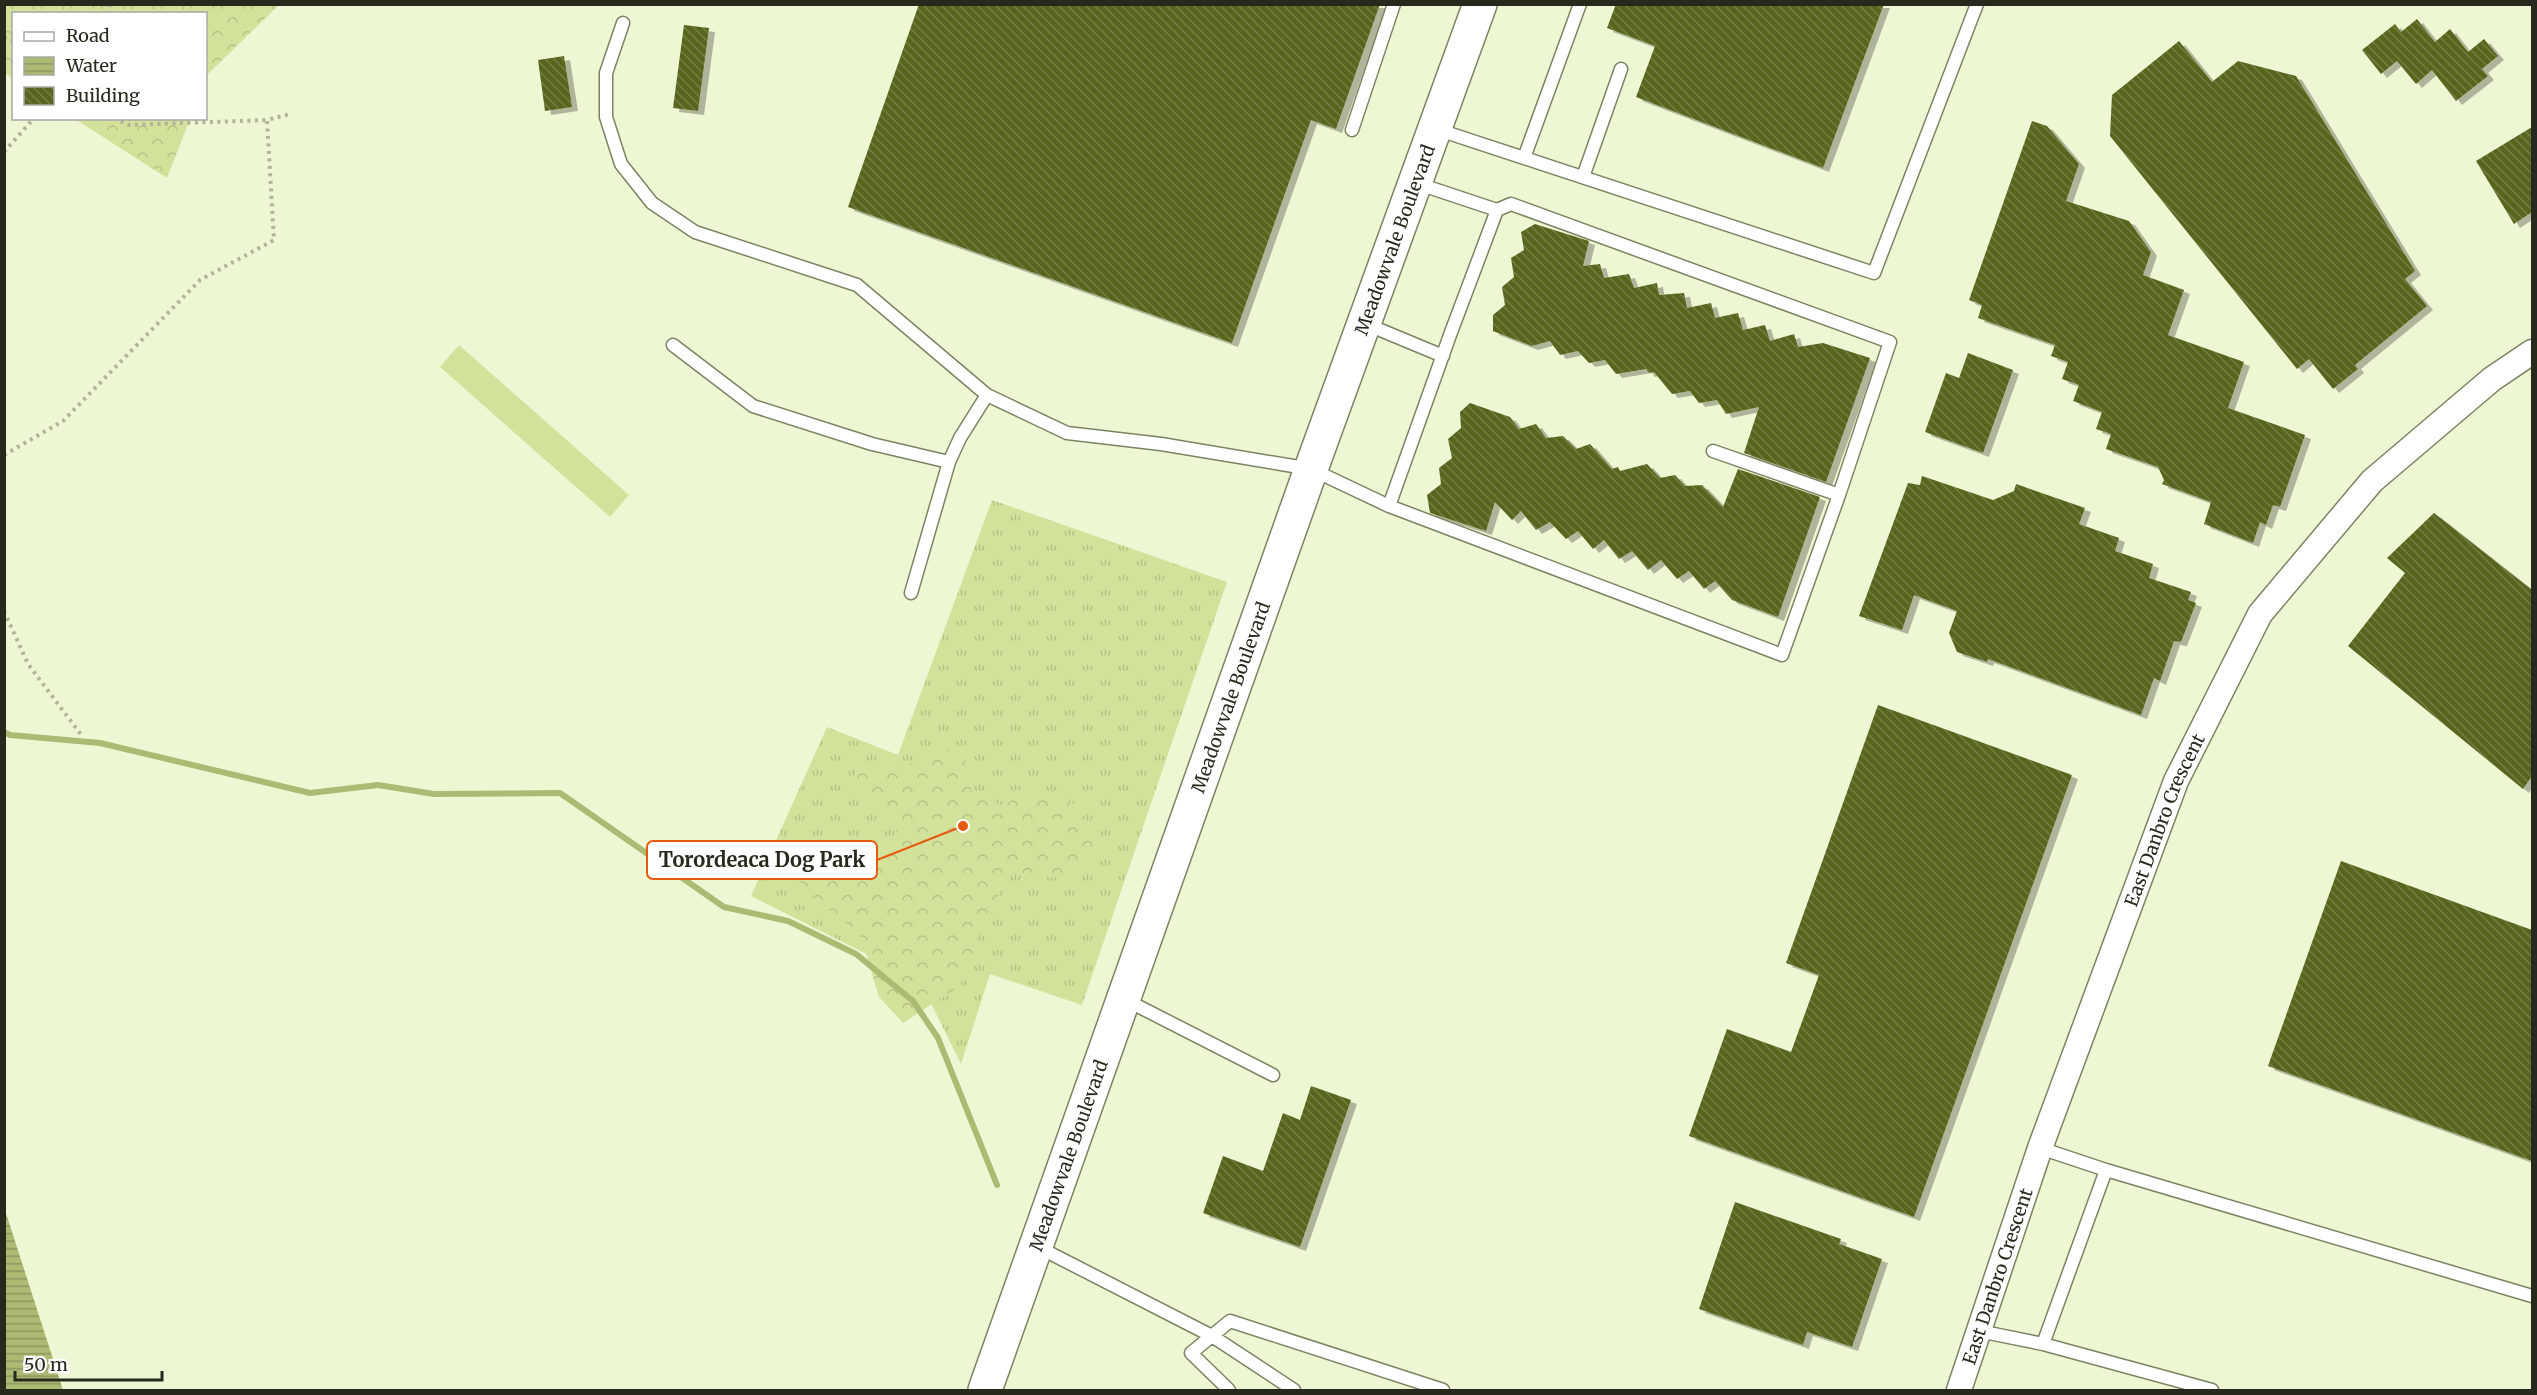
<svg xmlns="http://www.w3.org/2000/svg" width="2537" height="1395" viewBox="0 0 2537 1395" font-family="Merriweather,serif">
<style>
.grass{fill:url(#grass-tufts)}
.forest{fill:url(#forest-crowns)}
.pitch{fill:#d3e29b}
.water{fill:url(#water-rules)}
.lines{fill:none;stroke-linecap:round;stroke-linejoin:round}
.stream{stroke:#acbb74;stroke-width:6}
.building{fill:url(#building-back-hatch);filter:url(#shadow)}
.lane-casing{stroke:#7c8363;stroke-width:15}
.street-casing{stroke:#7c8363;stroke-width:27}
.secondary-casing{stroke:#7c8363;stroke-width:36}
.path{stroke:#aeb599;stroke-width:4;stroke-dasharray:3 4.5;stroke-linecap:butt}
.lane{stroke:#fff;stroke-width:12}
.street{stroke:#fff;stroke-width:24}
.secondary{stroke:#fff;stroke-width:33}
.labels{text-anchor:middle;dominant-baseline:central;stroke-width:6;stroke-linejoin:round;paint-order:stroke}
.street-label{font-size:18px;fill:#26291b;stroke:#fff}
.leader{fill:none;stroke:#e8590c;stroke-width:2}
.callout-dot{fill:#e8590c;stroke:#fff;stroke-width:2}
.callout{fill:#fff;stroke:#e8590c;stroke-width:2}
.callout-label{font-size:20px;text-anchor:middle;font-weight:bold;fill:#26291b}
</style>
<defs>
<pattern id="grass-tufts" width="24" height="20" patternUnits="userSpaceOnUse" patternTransform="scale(1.5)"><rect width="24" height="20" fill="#d3e29b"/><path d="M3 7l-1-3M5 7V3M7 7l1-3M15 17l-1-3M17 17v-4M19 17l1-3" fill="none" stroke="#b5c285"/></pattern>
<pattern id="forest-crowns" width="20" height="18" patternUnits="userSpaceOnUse" patternTransform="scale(1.5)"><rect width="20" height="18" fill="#d3e29b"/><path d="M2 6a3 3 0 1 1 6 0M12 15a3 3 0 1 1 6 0" fill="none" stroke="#b5c285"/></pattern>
<pattern id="water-rules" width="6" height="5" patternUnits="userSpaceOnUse" patternTransform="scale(1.5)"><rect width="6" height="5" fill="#acbb74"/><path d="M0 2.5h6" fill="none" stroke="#8c985e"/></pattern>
<pattern id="building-back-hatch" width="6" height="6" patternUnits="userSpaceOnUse" patternTransform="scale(1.5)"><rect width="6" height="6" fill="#59651e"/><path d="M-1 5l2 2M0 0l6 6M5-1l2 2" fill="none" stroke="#727c45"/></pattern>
<filter id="shadow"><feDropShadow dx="6" dy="4" stdDeviation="0" flood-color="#0004"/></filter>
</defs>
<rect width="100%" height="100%" fill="#eef7d4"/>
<!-- grass -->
<path class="grass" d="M992,500L1227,582L1082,1005L990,974L961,1064L920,981L751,896L827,727L898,755Z"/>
<!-- forest -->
<path class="forest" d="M5,4H279V5L207,75L206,80V14H14L13,79L7,74L5,79Z
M75,119H190L167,178Z
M940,747L965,757L972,792L1004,806L1023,792L1053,791L1080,808L1096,846L1061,878L1012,873L987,914L960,986L903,1023L879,997L860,934L808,894L795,874L803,850L841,854L876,862L890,858L897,829L863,794L855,772L920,762Z"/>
<!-- pitch -->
<path class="pitch" d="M459,345L629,495L610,517L440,367Z"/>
<!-- water -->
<path class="water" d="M4,1207L63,1390H5Z"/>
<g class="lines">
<!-- stream -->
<path class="stream" d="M4,732L10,735L100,743L310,793L378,785L434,794L560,793L724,907L788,921L856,954L913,1001L938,1038L997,1185"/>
</g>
<!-- building -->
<path class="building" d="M919,4H1380L1336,129L1311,120L1232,343L848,207Z
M1616,4H1884L1823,168L1636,97L1655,46L1607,28Z
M2417,19L2435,42L2450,29L2468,52L2484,39L2498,56L2482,69L2488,76L2456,101L2432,70L2416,84L2397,61L2381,74L2362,50L2395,24L2401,32Z
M684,25L709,28L698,111L673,108Z
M2179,41L2212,82L2238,61L2296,76L2415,271L2405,279L2427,306L2355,365L2358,369L2333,389L2309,359L2297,369L2110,136L2112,95Z
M564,56L572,107L545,111L538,60Z
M2032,121L2047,126L2079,164L2066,201L2129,221L2151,252L2143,275L2184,290L2168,335L2244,362L2228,408L2305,435L2280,507L2273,505L2266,525L2260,522L2253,543L2204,524L2211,502L2162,484L2164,480L2158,467L2106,449L2111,434L2096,429L2102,412L2073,401L2079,385L2062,379L2068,362L2051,356L2055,345L1978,318L1982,305L1969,300Z
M2532,127V212L2514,224L2476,161Z
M1535,224L1589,241L1583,266L1600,264L1604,278L1629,274L1634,288L1657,283L1659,295L1684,293L1687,308L1711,303L1715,318L1738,313L1743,330L1765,325L1770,341L1794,334L1798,347L1823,343L1870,358L1826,482L1744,453L1759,407L1726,414L1717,400L1699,403L1690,391L1672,394L1654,372L1649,373L1646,369L1616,374L1605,360L1589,363L1578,351L1560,355L1550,341L1532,346L1493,331V315L1505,305L1502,287L1514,277L1511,258L1524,250L1521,232Z
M1968,353L2013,370L1983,453L1925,432L1946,373L1959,378Z
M1470,403L1510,417L1519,429L1536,424L1546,438L1563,436L1576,449L1590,444L1612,469L1618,467L1620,471L1647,464L1660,478L1675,475L1685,486L1702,485L1723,507L1738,469L1820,497L1778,617L1732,600L1715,581L1704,589L1689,571L1677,579L1661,560L1648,570L1632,551L1619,559L1604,540L1593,549L1578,531L1566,539L1550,522L1536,530L1521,511L1512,520L1495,502L1486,531L1430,513L1427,495L1441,484L1439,468L1452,458L1448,439L1461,428L1460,412Z
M1922,476L1993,500L2014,491L2016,484L2085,508L2079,524L2119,538L2115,551L2153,564L2149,578L2191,592L2188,600L2196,603L2181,642L2174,641L2160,681L2154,678L2141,715L1988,659L1987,662L1957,652L1949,633L1957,611L1914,595L1902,630L1859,616L1908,483L1920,485Z
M2434,513L2532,590V776L2523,789L2348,646L2405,573L2387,558Z
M1878,705L2072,775L1914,1217L1689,1136L1727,1029L1791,1052L1819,975L1786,963Z
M2341,861L2532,930V1161L2268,1066Z
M1311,1086L1351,1100L1300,1247L1203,1213L1223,1156L1263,1171L1283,1113L1300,1120Z
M1735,1202L1841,1239L1839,1244L1882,1259L1852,1347L1807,1332L1803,1345L1699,1309Z"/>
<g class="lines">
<defs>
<path id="lane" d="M623,23L606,73V117L621,164L652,203L695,232L857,285L987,395L1067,433L1161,444L1311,469L1389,506L1782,655L1839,495L1713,451
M1436,129L1874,273L1977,4
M1352,130L1394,4
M1524,158L1580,4
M1583,177L1621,69
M1497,210L1511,204L1890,342L1839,495
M1366,324L1443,356
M673,345L753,406L872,444L949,462
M1389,506L1450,335L1497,210L1416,183
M911,593L949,462L960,438L987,395
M1124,999L1273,1075
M2040,1148L2106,1170
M1036,1246L1212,1336L1294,1390
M1979,1331L2043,1344
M1229,1390L1191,1353L1230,1321L1443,1390
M2212,1390L2043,1344L2106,1170L2532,1296"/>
<g id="street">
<path id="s1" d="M1959,1390L2040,1148L2176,781L2260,614L2372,481L2492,379L2532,352"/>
</g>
<g id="secondary">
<path id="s2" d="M985,1390L1311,469L1480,4"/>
</g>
</defs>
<!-- lane casing -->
<use href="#lane" class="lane-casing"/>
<!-- street casing -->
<use href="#street" class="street-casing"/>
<!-- secondary casing -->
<use href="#secondary" class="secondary-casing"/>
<!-- path -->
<path class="path" d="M107,14L110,4
M4,37L14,42
M114,118L129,125L267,120
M4,152L34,118
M4,455L63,421L200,280L274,240L267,120L290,114
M4,611L28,664L82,736"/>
<!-- lane -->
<use href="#lane" class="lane"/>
<!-- street -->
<use href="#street" class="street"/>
<!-- secondary -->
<use href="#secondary" class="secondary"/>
</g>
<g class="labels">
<!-- street labels -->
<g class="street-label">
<text stroke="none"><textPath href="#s2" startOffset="1221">Meadowvale Boulevard</textPath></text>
<text stroke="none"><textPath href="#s2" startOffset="735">Meadowvale Boulevard</textPath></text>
<text stroke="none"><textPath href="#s1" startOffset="606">East Danbro Crescent</textPath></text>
<text stroke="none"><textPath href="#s2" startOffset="249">Meadowvale Boulevard</textPath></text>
<text stroke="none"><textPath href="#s1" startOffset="120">East Danbro Crescent</textPath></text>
</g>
</g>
<!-- callouts -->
<path class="leader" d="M963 826L877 860"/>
<circle class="callout-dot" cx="963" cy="826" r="6"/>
<rect class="callout" x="647" y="841" width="230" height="38" rx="6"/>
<g class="callout-label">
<text x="762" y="867">Torordeaca Dog Park</text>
</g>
<!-- border -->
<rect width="2537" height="1395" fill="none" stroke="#26291b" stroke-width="12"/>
<!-- legend -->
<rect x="12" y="12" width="195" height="108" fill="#ffffff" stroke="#a8a9a4" stroke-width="1.5"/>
<rect x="24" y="32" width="30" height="9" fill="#ffffff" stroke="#a8a9a4" stroke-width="1.5"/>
<text x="66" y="42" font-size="18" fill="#26291b">Road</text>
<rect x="24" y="57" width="30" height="18" fill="url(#water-rules)" stroke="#a8a9a4" stroke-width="1.5"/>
<text x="66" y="72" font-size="18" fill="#26291b">Water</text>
<rect x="24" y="87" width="30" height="18" fill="url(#building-back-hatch)" stroke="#a8a9a4" stroke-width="1.5"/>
<text x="66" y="102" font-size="18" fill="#26291b">Building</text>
<!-- scale -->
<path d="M15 1371v9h147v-9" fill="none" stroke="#26291b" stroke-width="3"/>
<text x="24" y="1371" font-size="18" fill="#26291b" stroke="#ffffff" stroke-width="4.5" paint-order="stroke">50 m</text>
</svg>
